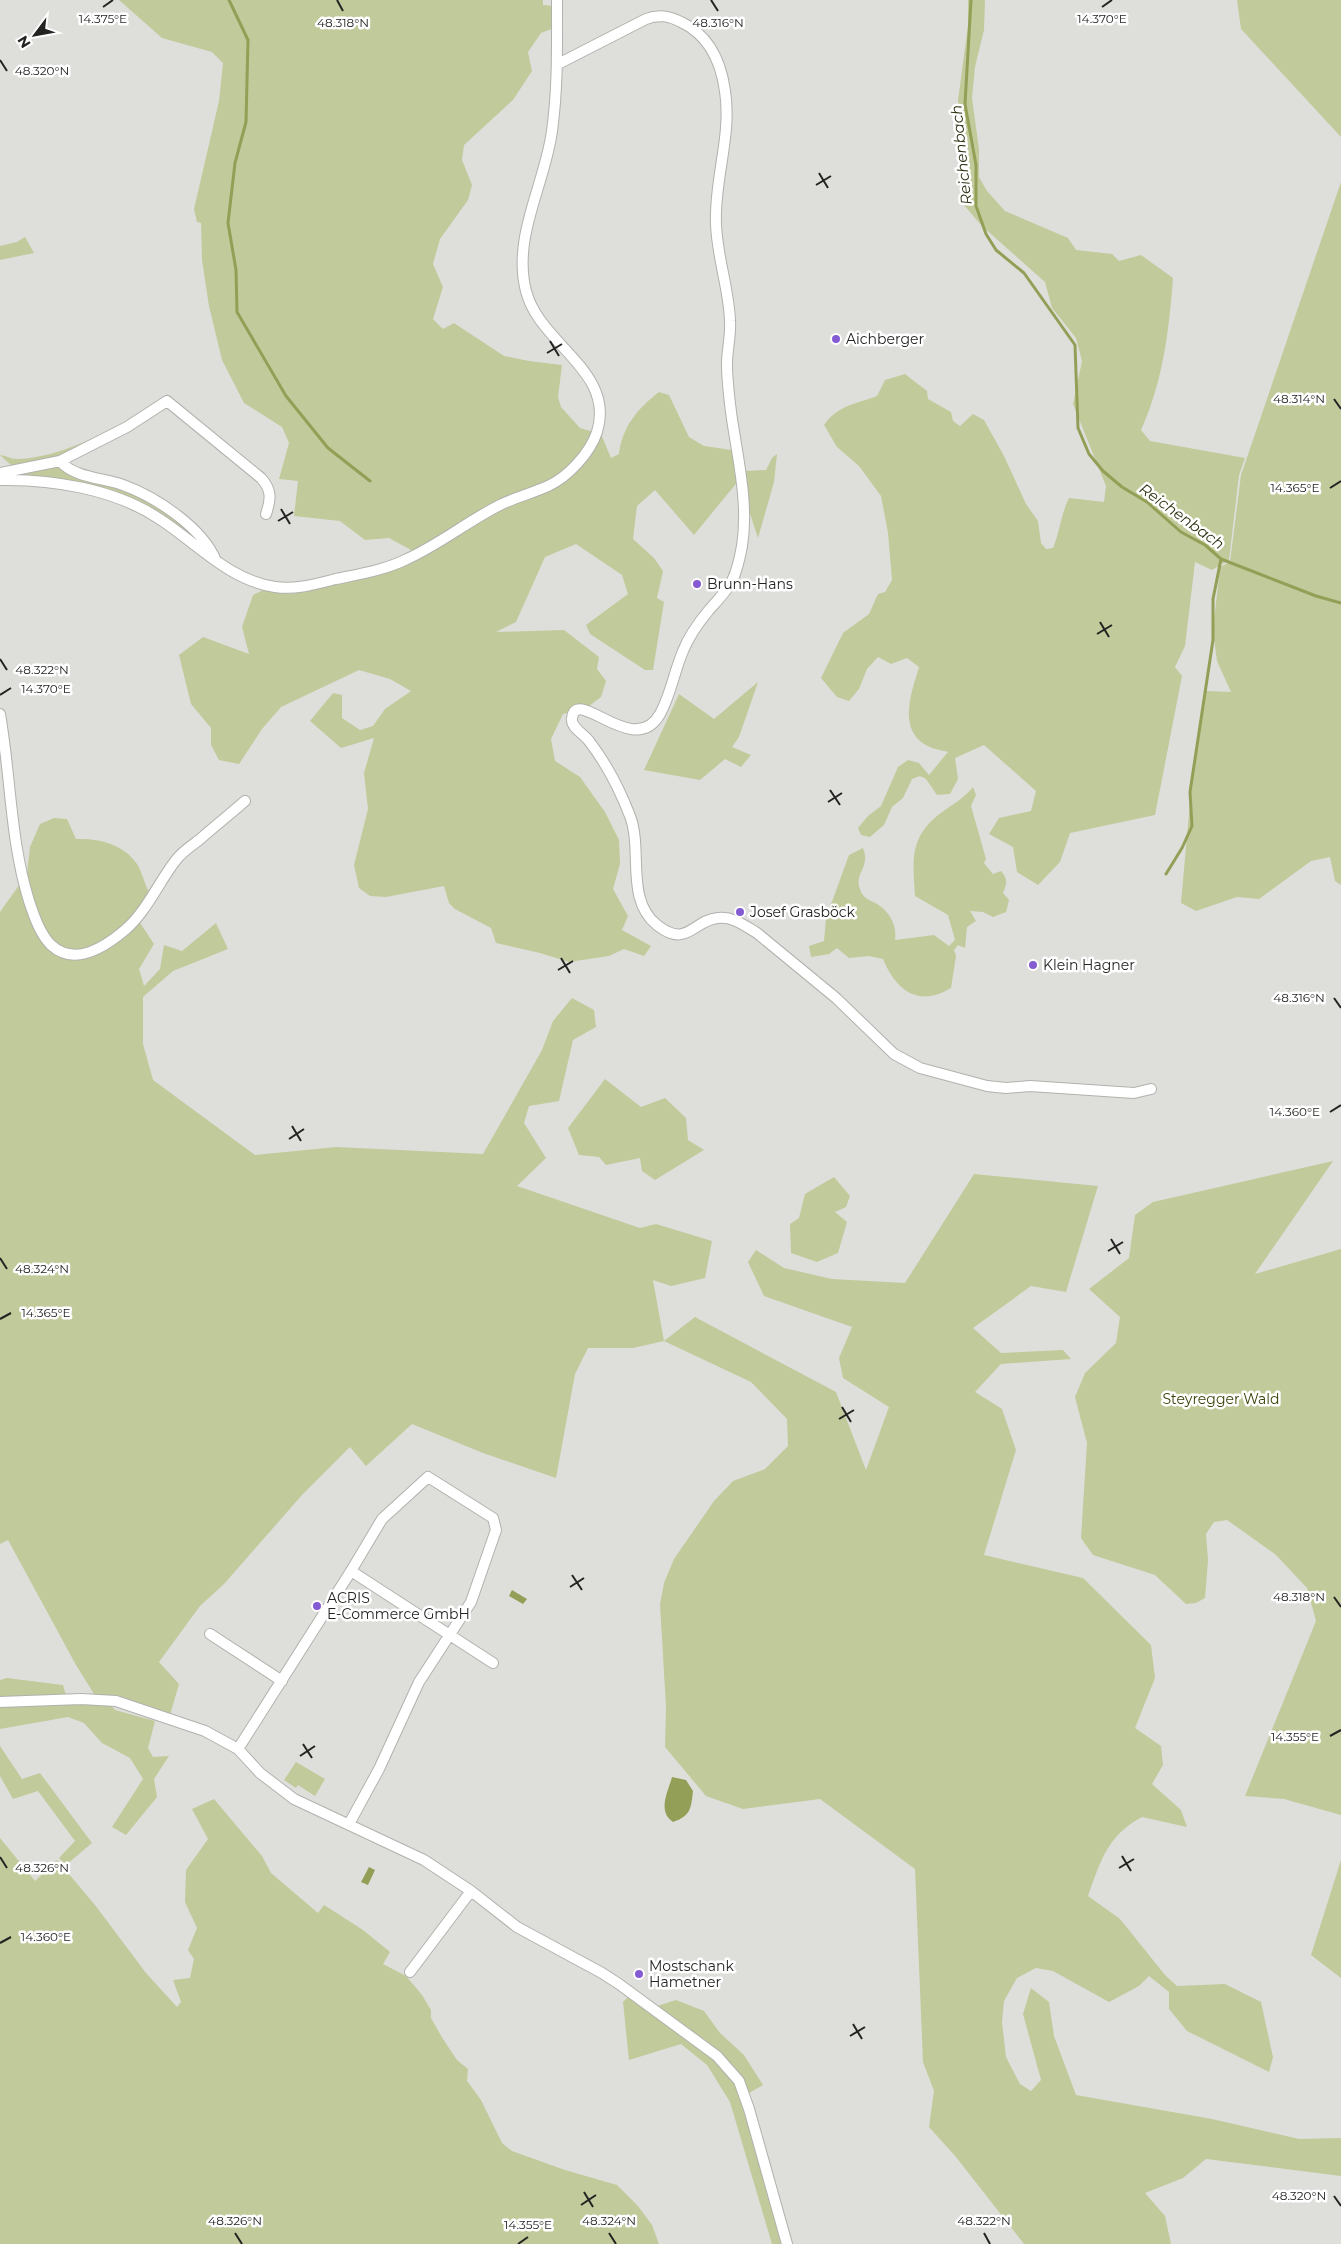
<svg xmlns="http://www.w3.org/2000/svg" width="1341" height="2244" viewBox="0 0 1341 2244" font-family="Montserrat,sans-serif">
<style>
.green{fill:#c1ca9a}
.water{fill:#939f56}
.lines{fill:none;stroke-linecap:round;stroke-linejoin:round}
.stream{stroke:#939f56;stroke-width:3}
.minor-casing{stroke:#b1b1ad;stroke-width:12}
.minor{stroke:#fff;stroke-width:10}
.ticks{fill:none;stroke:#232322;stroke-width:2}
.poi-dot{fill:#855bd4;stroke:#fff;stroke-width:2}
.labels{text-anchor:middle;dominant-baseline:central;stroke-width:5;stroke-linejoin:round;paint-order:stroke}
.poi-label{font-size:14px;fill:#232322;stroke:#fff;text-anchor:start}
.park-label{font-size:14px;fill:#3b4107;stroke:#fff}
.water-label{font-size:15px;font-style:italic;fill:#2c3010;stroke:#fff}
.ticks-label{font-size:12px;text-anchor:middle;fill:#232322;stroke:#fff;stroke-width:5;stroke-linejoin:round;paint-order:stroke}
</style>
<rect width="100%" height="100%" fill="#dedfdb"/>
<!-- green -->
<path class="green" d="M119,0H543V5L554,6V28L541,33L528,52L532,71L513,100L464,145L462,160L472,185L468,200L440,239L433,264L443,287L433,319L443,329L454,323L504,356L529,361L562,365L558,397L561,407L580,428L601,434L611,458L619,454C622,427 638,408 659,392L669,395L689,437L704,446L732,450L736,463L734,473L740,478L746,471L766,470L772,458L777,454L774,482L758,538L739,480L694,535L655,490L637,506L633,539L654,558L663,571L657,598L664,602L653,670H645L590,634L586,625L628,594L622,575L576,544L545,557L516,622L496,632L564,630L599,657L597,669L606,681L601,697L589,706L563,714L551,739L555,761L580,777L605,812L619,840L620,864L613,889L628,916L622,930L651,946L644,956L624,949L609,956L569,962L540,953L496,943L491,928L455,909L449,903L444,886L386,897L370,896L359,888L354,865L368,809L364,773L374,738L341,748L310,721L333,693L342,695V718L360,730L373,726L385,709L411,691L390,679L359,670L281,707L262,729L239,764L219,760L211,745V728L191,704L179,655L203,637L249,654L242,627L253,595L263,590L288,594L305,592L401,565L422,556L389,538L365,540L340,521L294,516L298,481L279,479L289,443L282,427L244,403L222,360L209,306L202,260L201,223L197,222L194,209L219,101L223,63L212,52L162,38Z
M968,0H985L984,30L975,67L972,98L979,149V177L987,191L1005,211L1068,238L1076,250L1112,254L1119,261L1141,255L1173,278C1169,330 1163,382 1141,430L1150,441L1245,458L1239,475L1229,560L1212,570L1195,562L1185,646L1175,667L1182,676L1155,815L1070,833L1060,862L1038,885L1017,872L1013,847L989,834L999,818L1031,811L1036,791L984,745L955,758L958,779L950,794L937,795L926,779L920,776L912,779L903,798L892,807L884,825L870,837L861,835L858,828L868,816L881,806L898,767L908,760L919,763L929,775L948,752C941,750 932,749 926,745C897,729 912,691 919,667L907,658L891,664L878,657L867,669L859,689L849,701L837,697L821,678L843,633L869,614L878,594L885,592L892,580L888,533L881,496L859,466L837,447L824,425C838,405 856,404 877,396L885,380L905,374L927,391L928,399L951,412L953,421L960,426L973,414L984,420L1004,456L1026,504L1038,521L1041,543L1046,549L1053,548C1060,531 1061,514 1069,498L1104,502L1106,486L1073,404L1082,361L1076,338L1052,308L1045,282L982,226L963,204L962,147L958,100L968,26Z
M1237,0H1341V137L1241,29Z
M1341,182V885L1335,881L1330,857L1311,861L1259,899L1237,897L1196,911L1181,903L1191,791L1205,691L1231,692L1217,661L1213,630L1220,567L1230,562L1241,475Z
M25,237L34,253L0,260V246L17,242Z
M120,426L62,456L12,466L0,455C4,455 11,459 17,459C53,458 87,441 120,426Z
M51,465L124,487L174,516L212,554L128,497L0,476Z
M758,682L739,737L732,747L751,755L741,767L725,759L700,780L644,770L679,694L714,719Z
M973,787L976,795L971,806L986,859L984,863L993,874L1001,871C1008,879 1007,883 1003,893L1009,900L1006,912L993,917L983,912L970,911L976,921L967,927L965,948L958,945L954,950L956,956L951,988C918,1008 896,990 883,959L869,956L849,958L837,948L829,954L811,957L809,946L824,941L826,918L849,855L863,848C864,851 866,856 865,860C864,871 855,877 860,889C863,900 872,900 880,906C891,914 897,927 895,940L934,935L949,946L955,940L948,915L915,896C913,863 909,839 937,816C949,806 963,800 973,787Z
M54,818L67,819L76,839C98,838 124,844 137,864C142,872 144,882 148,890L152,891L135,915L154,944L139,969L144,986L160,969L164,945L182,951L216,923L228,949L173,971L143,997V1044L153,1080L255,1155L336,1147L483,1154L542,1050L553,1021L572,998L594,1010L596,1027L573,1040L559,1101L529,1106L524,1123L546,1158L517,1186L640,1228L656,1224L712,1241L705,1278L671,1286L653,1280L664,1341L695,1317L836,1392L866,1470L889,1407L843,1378L839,1358L852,1327L764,1296L748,1262L756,1250L784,1268L832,1279L905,1283L974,1174L1098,1186L1066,1292L1031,1286L973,1328L1001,1353L1063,1350L1071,1359L1001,1364L975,1392L1002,1409L1016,1450L984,1555L1083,1578L1151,1645L1155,1678L1135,1728L1161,1746L1163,1765L1152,1784L1181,1810L1187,1827L1142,1817C1107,1836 1101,1860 1088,1896L1120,1919L1165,1975L1177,1986L1225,1984L1261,2002L1273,2057L1269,2072L1187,2031L1169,2009V1992L1149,1976L1139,1986L1109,2002L1053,1971L1036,1968L1017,1978L1004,2001L1002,2022L1006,2057L1020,2084L1031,2091L1041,2080L1023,2014L1031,1988L1049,2002L1054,2036L1076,2095L1212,2119L1299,2139L1341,2138V2176L1206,2159L1183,2178L1145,2193L1165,2216L1171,2244H1024L956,2157L929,2127L934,2091L923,2062L915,1869L820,1799L743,1809L706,1796L665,1747L666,1707L660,1604L664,1583L674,1559L714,1501L733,1481L765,1469L788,1446L787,1419L751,1382L664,1341L633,1348H588L575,1374L556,1478L483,1453L412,1424L366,1466L350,1447L302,1495L224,1584L200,1606L159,1662L179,1684L170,1715L148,1707L94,1694L76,1665L8,1540L0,1544V912L27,874L30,847L40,824Z
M605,1079L641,1107L665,1098L686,1118L688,1140L704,1150L655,1180L642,1171L640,1158L606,1165L599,1157L579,1155L568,1128Z
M1333,1161L1255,1274L1341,1249V1815L1284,1799L1245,1796L1316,1621L1307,1588L1275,1554L1227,1520L1214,1522L1206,1534L1208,1560L1205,1598L1196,1603L1186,1604L1155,1575L1093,1555L1081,1538L1087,1443L1075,1397L1085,1373L1116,1343L1120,1317L1089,1289L1129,1258L1135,1215L1153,1202Z
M834,1177L850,1196L846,1207L835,1212L847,1222L838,1253L817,1262L791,1253L790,1224L799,1218L805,1194Z
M7,1678L63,1685L68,1703L110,1704L115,1710L155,1721L148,1748L153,1757L169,1756L154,1779L157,1797L126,1835L112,1827L143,1779L130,1758L102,1743L84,1723L68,1717L0,1729V1680Z
M0,1746L22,1779L40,1773L92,1843L66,1865L59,1858L75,1841L38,1791L13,1799L0,1776Z
M296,1762L325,1779L315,1796L298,1785L296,1788L284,1780Z
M214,1799L262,1856L271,1873L318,1913L324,1905L363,1930L390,1952L383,1964L406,1976L422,1995L431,2010V2018L443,2039L457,2060L468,2069L467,2081L481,2100L502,2143L512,2151L565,2170L617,2185L638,2206L652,2225L659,2244H0V1838L35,1881L57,1860L95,1905L146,1973L177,2007L181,2002L173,1980L190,1978L194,1959L188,1950L197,1928L185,1902L186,1870L208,1839L192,1809Z
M1341,1860V1978L1311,1955Z
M628,1997L715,2059L735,2081L744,2102L783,2244H772L730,2102L707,2065L681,2044L629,2060L623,2002Z
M676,2000L704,2011L720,2033L744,2055L763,2085L749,2093L740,2074L721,2055L654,2007Z"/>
<!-- water -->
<path class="water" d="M512,1590L527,1599L523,1604L509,1596Z
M672,1777L686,1780L693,1791C691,1808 691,1816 673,1822C657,1811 668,1792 672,1777Z
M369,1867L375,1870L368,1885L361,1882Z"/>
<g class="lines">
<!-- stream -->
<path class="stream" d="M229,0L248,40L246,122L235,163L228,223L236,270L237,312L286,396L328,448L370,481
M971,0L965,104L976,165V206L986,234L996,250L1024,273L1075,345L1078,428L1089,454L1103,471L1122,487L1147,502L1181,532L1205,545L1221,559L1316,596L1341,603
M1166,874L1182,848L1192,826L1190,792L1213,640V599L1221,559"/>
<defs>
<path id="minor" d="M558,64L646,19C659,14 669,16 681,22C709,35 721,62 725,91C732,136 714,179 716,224C717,257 729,289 730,321C731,335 727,350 727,364C727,380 729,396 731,412C737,456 749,502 742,546C740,557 737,571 732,581C726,592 717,601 709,610C699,622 689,636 683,651C674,672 671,694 660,714C634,760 577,685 572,718C570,727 584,734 589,741C606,763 620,790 630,816C643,850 625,900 657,925C687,949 693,920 718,918C733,916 745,926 757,933L836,998L894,1054L920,1068L987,1086L1006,1088L1030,1086L1134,1093L1151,1089
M60,461C74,478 104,478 123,485C156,497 203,528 216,561
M0,473L60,461L127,427L167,401L261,478C272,490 271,499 266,514
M0,480C52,479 114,489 158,518C196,542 228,580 275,587C296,590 316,584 336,579C360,574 385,570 407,559C440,544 468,521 500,505C516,497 533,493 548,486C568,477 590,453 597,432C616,371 539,344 526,291C512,237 545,184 552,131C558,87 557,44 557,0
M0,714C11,777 10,840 29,901C34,916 40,934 51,945C75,967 105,947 125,930C147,911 158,883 176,860C182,852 191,846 199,840C214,827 230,814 245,801
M351,1571L493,1663
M210,1634L282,1681
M0,1702L81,1699L116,1701L205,1731L238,1749L260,1773L294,1799L424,1860L471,1891L517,1927L602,1973L619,1984L717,2056L739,2081L749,2109L787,2244
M238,1749L351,1571L382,1519L428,1477L493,1518L496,1530L471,1602L419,1682L379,1769L349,1824
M410,1972L471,1891"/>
</defs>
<!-- minor casing -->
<use href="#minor" class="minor-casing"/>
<!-- minor -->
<use href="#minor" class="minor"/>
</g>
<!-- ticks -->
<path class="ticks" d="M337,0L343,11M711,0L718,11M103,7L113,0M1102,7L1112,0M0,60L7,71M819,173L828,188M816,185L831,176M550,341L559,356M547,353L562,344M1334,399L1341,409M1330,488L1341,481M281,509L290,524M278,521L293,512M1100,622L1109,637M1097,634L1112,625M0,659L7,670M0,695L11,688M830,790L840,805M828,802L842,793M561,958L570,973M558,970L573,961M1334,998L1341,1008M1330,1112L1341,1105M292,1126L301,1141M289,1139L304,1129M1111,1239L1120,1254M1108,1251L1123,1242M0,1258L7,1269M0,1319L11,1313M842,1407L851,1422M839,1419L854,1410M572,1575L582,1590M570,1587L584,1578M1334,1597L1341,1607M1330,1736L1341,1730M303,1744L312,1758M300,1756L315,1746M1122,1856L1131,1871M0,1857L7,1868M1119,1868L1134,1859M0,1943L11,1937M853,2024L862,2039M850,2036L865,2027M584,2192L593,2207M1334,2196L1341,2206M581,2205L596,2195M235,2233L242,2244M609,2233L616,2244M984,2233L990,2244M518,2244L528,2237"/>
<!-- markers -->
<g class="poi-dot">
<circle cx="836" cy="339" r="5"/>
<circle cx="697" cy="584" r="5"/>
<circle cx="740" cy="912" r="5"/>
<circle cx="1033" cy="965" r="5"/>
<circle cx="317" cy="1606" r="5"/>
<circle cx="639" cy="1974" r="5"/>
</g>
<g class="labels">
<!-- poi labels -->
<g class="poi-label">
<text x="846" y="339">Aichberger</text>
<text x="707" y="584">Brunn-Hans</text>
<text x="750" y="912">Josef Grasböck</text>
<text x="1043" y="965">Klein Hagner</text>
<text x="327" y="1598">ACRIS<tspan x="327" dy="16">E-Commerce GmbH</tspan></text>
<text x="649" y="1966">Mostschank<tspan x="649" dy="16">Hametner</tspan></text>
</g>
<!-- park labels -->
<g class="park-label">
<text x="1221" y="1399">Steyregger Wald</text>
</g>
<!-- water labels -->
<g class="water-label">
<text transform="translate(961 155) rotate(-96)">Reichenbach</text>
<text transform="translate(1182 516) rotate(36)">Reichenbach</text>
</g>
</g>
<g class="ticks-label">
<text x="103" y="23">14.375°E</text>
<text x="1102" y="23">14.370°E</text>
<text x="343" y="27">48.318°N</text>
<text x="718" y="27">48.316°N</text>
<text x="42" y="75">48.320°N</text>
<text x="1299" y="403">48.314°N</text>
<text x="1295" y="492">14.365°E</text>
<text x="42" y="674">48.322°N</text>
<text x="46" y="693">14.370°E</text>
<text x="1299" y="1002">48.316°N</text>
<text x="1295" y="1116">14.360°E</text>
<text x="42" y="1273">48.324°N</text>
<text x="46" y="1317">14.365°E</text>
<text x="1299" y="1601">48.318°N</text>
<text x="1295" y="1741">14.355°E</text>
<text x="42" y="1872">48.326°N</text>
<text x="46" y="1941">14.360°E</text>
<text x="1299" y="2200">48.320°N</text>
<text x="235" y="2225">48.326°N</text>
<text x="609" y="2225">48.324°N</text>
<text x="984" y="2225">48.322°N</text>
<text x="528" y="2229">14.355°E</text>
</g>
<!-- north arrow -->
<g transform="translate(35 35) rotate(238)" stroke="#ffffff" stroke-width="4" paint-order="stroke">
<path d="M0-4L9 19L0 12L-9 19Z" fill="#232322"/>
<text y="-8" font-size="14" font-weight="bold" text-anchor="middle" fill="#232322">N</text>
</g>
</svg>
